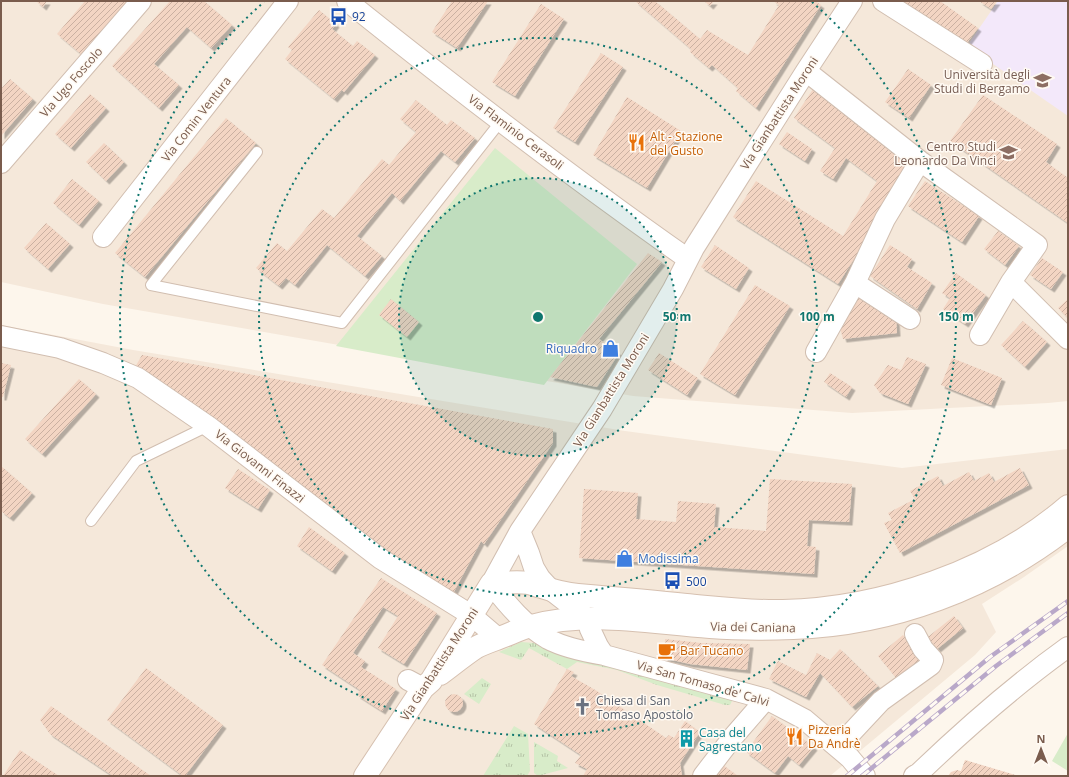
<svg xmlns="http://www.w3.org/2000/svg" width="1069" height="777" viewBox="0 0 1069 777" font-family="'Open Sans',sans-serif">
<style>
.residential{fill:#f5e8da}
.education{fill:#f3e8fa}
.grass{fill:url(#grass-tufts)}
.green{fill:#d8ecc9}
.building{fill:url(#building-hatch);filter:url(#shadow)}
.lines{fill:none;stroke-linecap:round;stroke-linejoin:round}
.lane-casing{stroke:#d1beb0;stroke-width:12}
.street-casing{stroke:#d1beb0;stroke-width:22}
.secondary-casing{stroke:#d6c0b0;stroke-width:24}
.lane{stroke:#fff;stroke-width:10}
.street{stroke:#fff;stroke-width:20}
.secondary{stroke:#fff;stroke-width:22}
.rail-casing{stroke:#b9a8c9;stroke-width:4.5}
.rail{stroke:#fffaf3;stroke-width:3;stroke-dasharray:9;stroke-linecap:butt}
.ring{fill:none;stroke:#0f766e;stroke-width:2;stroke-dasharray:2 4}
.labels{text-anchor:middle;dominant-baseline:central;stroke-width:3;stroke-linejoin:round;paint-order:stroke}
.transit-label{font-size:12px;fill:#164399;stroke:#fffaf3;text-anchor:start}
.education-label{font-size:12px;fill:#785e54;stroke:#fffaf3;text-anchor:end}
.street-label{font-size:12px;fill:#7a5c4d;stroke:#fffaf3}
.food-label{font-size:12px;fill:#c56008;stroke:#fffaf3;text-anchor:start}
.shop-label{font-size:12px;fill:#366cbe;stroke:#fffaf3;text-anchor:end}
.worship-label{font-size:12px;fill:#5b616d;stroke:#fffaf3;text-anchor:start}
.culture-label{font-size:12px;fill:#0d838f;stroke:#fffaf3;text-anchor:start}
.centre{fill:#0f766e;stroke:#fffaf3;stroke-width:2}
.ring-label{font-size:12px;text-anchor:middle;font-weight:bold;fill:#0f766e;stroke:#fffaf3;stroke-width:3;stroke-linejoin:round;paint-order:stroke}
</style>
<defs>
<pattern id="grass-tufts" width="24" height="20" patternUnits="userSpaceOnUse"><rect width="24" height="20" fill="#d8ecc9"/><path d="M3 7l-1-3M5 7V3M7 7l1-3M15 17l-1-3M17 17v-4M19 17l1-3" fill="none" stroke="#b4c2a5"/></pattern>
<pattern id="building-hatch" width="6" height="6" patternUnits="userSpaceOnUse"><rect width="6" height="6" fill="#f3d5c3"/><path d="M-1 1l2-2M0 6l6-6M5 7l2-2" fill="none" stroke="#cab0a1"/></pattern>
<filter id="shadow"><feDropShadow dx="3.5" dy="3.5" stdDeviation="0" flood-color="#0004"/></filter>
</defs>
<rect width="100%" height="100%" fill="#fdf6ec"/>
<!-- residential -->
<path class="residential" d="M1,1H1068V401L1048,403L852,413L633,396L103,304L1,282Z
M1,325L133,350L625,431L902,468L1068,449V546L1024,577L982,604L996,632L975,655L830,776H1Z"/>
<!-- education -->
<path class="education" d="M998,1H1068V116L967,46Z"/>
<!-- grass -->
<path class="grass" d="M521,642L534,643L584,659L733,699L730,705H725L657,685L617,670L577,662L567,669L529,648L521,660L499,652Z
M482,678L491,684L479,704L464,694Z
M514,726L528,734L530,771L527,776H483Z
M534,742L558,756L557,761L568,768L538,776L534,773Z"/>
<!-- green -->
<path class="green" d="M495,148L637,264L544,385L336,346Z
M1068,733V771L1052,761Z"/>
<!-- building -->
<path class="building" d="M36,1H47L43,7Z
M85,1H129L82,55L57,34Z
M170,1H204L232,25L211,48L187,27L154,64L179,85L159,108L112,66Z
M452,1H488L457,48L432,32Z
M635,1H655L700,39L707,30L748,55L779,5L773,1H815L821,5L756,108L736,91L738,88L712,65L709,68L690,52L691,49Z
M704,1H714L710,6Z
M900,1H940L978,28L966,44Z
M979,1H997L991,9Z
M541,4L564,19L515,96L492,82Z
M319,10L336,24L332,29L353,46L357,41L375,55L344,92L342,90L334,99L285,59L292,50L288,47Z
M601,53L623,67L575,142L553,128Z
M908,69L931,85L909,118L885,102Z
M10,79L33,99L1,136V89Z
M815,86L916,162L838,284L733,217L756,181L843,236L877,181L846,158L833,179L820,171L835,148L794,118Z
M90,94L106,108L71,148L55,134Z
M983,95L1057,144L1046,162L1068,178V223L950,141Z
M627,97L681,131L647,188L593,155Z
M416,100L447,125L451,120L475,138L455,162L441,151L400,201L392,193L357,236L382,256L365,276L327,245L295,285L286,278L279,286L256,268L277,243L287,251L322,209L334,218L382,159L389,165L416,132L400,119Z
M226,118L256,143L145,277L115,253Z
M787,132L812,149L805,161L779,144Z
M104,143L124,162L106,181L86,162Z
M72,179L99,201L79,225L53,203Z
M925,181L979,216L962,242L908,206Z
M46,223L70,244L48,269L24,248Z
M998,231L1019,246L1005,265L984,249Z
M715,245L749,268L736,289L701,267Z
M890,245L912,259L907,267L932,283L917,309L870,276Z
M648,253L662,262L599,339L619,353L597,387L550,377Z
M1042,258L1063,272L1051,289L1030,275Z
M956,273L986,295L965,324L943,309L950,298L942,293Z
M755,285L790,306L735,395L700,374Z
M855,295L896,319L897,333L843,339L839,324Z
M391,299L419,322L407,337L379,315Z
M1068,299V318L1058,308Z
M1023,321L1047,342L1025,367L1001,345Z
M659,353L698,378L687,395L648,370Z
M142,355L553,429V443L484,544L481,541L451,597L323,503L134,369Z
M907,357L926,364L908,404L880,393L874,385L888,365L901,370Z
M952,358L1002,378L991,405L941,385Z
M1,363L11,365L3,397H1Z
M830,373L852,387L846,397L824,382Z
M79,379L96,394L42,454L25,439Z
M1,466L32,493L10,518L1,511Z
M1020,468L1029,485L900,553L884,523L892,520L888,513L915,499L910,491L938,476L943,486L969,472L974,481L989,473L994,482Z
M238,469L270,490L258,509L225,488Z
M770,479L852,484L849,522L809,520L807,546L816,547L814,574L579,558L584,489L638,493L636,519L676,522L678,501L716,504L714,527L766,531Z
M309,527L345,553L332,571L297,546Z
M381,578L437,613L404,664L378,648L398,616L383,607L353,653L365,661L361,667L396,689L382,711L357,695L360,690L322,665Z
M954,616L963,628L937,649L928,637Z
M903,635L922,658L897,679L878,656Z
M665,639L701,643L750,644L747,670L690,664L664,658Z
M840,649L878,686L852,707L820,673L806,697L769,679L778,661L806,675L817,653L830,660Z
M146,668L223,725L185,776H183L107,720Z
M567,669L574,672L571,676L597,691L666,738L669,735L674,738L685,721L700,732L680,763L682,776H583L587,769L575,763L581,755L534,724Z
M445 703a9 9 0 1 1 18 0a9 9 0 1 1-18 0Z
M51,706L151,776H113L50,734L40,720Z
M772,716L814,747L799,765L788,756L775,773L746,752Z
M20,750L59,776H3Z
M965,760L1019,776H948L951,772L957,770L961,771Z
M723,765L738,776H714Z"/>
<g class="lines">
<defs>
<path id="lane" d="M257,152L151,285L342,323L501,121
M91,521L136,461L208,426"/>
<path id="street" d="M347,1C458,90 571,177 688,259
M852,1L806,71L694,248L673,289L602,409L520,531L491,584C507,604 525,626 548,639C565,648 586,652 604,655L766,699L804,719L850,758L865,776
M883,1L982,64
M806,71L920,161L1037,245L1011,282L980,335
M1,163L141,1
M103,237L288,1
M1011,282L1068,339
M910,319L855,283L885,219L920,161
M1,336L60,348L103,363L138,378L208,426L381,559L471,615L498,638
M816,352L855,283
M520,531L529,553L534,568L540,578L551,590L587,618L590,629L598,646L604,655
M408,680L423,688
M838,747L881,701L931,665L933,660L923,649L915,634
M703,776L733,737L766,699
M914,776L919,773C966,728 1015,685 1068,647"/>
<path id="secondary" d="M440,674C451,666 463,656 475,648C482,644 491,641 499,638C510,634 520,629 531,626C590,610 650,623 710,627C737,629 766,629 793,628C892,625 990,588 1068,527
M365,776L423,688L431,681L491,584C503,583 516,581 528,583C533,584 537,586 542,587C554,591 566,594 578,595C614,598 650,601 686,605C719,608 751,612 783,611C881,609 993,571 1068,506"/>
</defs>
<!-- lane casing -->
<use href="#lane" class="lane-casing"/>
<!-- street casing -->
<use href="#street" class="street-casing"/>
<!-- secondary casing -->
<use href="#secondary" class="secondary-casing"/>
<!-- lane -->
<use href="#lane" class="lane"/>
<!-- street -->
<use href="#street" class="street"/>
<!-- secondary -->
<use href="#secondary" class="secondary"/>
<defs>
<path id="rail" d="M847,776L990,657L1068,601
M862,776L996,666L1068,613"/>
</defs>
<!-- rail casing -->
<use href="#rail" class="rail-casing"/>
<!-- rail -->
<use href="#rail" class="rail"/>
</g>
<!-- distance rings -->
<circle cx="538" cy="317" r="139" fill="#0f766e" fill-opacity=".12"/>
<g class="ring">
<circle cx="538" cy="317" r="139"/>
<circle cx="538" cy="317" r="279"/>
<path d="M812 2A418 418 0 1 1 264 2"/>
</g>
<!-- icons -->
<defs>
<symbol id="bus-bare" viewBox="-9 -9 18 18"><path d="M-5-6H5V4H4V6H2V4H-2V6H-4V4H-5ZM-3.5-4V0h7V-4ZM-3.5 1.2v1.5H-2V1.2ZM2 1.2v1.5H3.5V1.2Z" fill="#1a4fb4" stroke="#fffaf3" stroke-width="2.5" paint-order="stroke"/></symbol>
<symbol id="university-bare" viewBox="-9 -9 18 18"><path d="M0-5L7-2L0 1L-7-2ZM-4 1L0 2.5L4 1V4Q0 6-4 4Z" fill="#8d6e63" stroke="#fffaf3" stroke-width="2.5" paint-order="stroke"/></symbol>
<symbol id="restaurant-bare" viewBox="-9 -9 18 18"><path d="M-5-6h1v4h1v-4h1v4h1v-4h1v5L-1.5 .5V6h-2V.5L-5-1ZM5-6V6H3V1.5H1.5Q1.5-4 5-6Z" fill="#e8710a" stroke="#fffaf3" stroke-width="2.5" paint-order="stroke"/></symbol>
<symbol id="school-bare" viewBox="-9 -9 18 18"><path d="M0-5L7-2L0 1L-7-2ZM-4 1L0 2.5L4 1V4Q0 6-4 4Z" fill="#8d6e63" stroke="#fffaf3" stroke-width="2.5" paint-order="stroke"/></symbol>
<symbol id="shop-bare" viewBox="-9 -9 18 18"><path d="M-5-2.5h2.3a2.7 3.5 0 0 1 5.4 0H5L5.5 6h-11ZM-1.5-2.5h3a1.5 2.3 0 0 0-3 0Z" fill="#3f7fe0" stroke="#fffaf3" stroke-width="2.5" paint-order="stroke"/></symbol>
<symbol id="cafe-bare" viewBox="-9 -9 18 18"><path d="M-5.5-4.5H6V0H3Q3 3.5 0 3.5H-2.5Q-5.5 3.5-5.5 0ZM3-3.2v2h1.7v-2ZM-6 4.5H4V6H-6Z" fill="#e8710a" stroke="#fffaf3" stroke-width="2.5" paint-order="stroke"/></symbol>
<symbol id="church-bare" viewBox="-9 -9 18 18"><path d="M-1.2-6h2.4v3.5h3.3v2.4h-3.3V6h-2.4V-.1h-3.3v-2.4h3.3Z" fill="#6b7280" stroke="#fffaf3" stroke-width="2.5" paint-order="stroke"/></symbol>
<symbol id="building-bare" viewBox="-9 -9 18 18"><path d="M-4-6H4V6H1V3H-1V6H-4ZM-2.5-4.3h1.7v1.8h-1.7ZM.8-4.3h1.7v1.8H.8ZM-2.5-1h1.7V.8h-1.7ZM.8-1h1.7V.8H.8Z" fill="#0f9aa8" stroke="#fffaf3" stroke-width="2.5" paint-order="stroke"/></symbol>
</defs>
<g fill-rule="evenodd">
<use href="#bus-bare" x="326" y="4" width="25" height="25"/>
<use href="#university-bare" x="1030" y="68" width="25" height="25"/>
<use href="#restaurant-bare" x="624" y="130" width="25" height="25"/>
<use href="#school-bare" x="996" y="140" width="25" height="25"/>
<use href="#shop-bare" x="598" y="336" width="25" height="25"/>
<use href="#shop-bare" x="612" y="546" width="25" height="25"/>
<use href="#bus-bare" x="660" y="568" width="25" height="25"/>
<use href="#cafe-bare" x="654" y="638" width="25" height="25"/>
<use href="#church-bare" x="570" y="694" width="25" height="25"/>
<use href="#restaurant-bare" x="782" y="724" width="25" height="25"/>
<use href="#building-bare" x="674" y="726" width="25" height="25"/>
</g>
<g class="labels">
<!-- transit labels -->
<g class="transit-label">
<text x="352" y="16">92</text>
<text x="686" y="581">500</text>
</g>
<!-- education labels -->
<g class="education-label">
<text x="1030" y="74">Università degli<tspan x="1030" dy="14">Studi di Bergamo</tspan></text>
<text x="996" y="146">Centro Studi<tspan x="996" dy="14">Leonardo Da Vinci</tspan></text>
</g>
<!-- street labels -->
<g class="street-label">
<text transform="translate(71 82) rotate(-49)">Via Ugo Foscolo</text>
<text transform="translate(779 113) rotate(-57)">Via Gianbattista Moroni</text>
<text transform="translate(196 119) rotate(-52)">Via Comin Ventura</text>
<text transform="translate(516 132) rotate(37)">Via Flaminio Cerasoli</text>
<text transform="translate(611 390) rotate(-58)">Via Gianbattista Moroni</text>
<text transform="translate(260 466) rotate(38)">Via Giovanni Finazzi</text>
<text transform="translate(753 627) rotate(1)">Via dei Caniana</text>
<text transform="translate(439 664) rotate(-57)">Via Gianbattista Moroni</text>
<text transform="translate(703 683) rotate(16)">Via San Tomaso de' Calvi</text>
</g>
<!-- food labels -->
<g class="food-label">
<text x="650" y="136">Alt - Stazione<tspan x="650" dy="14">del Gusto</tspan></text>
<text x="680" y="650">Bar Tucano</text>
<text x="808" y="729">Pizzeria<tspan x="808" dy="14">Da Andrè</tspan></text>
</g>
<!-- shop labels -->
<g class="shop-label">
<text x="597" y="348">Riquadro</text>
<text x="638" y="558" text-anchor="start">Modissima</text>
</g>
<!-- worship labels -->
<g class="worship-label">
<text x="596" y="700">Chiesa di San<tspan x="596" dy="14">Tomaso Apostolo</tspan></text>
</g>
<!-- culture labels -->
<g class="culture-label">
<text x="699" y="732">Casa del<tspan x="699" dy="14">Sagrestano</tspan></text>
</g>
</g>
<circle cx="538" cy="317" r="6" class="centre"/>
<g class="ring-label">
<text x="677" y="321">50 m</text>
<text x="817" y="321">100 m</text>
<text x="956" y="321">150 m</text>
</g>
<!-- border -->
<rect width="1069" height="777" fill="none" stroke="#7a5c4d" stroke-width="4"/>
<!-- north arrow -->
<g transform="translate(1041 749)" stroke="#fffaf3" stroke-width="3" paint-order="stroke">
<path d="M0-3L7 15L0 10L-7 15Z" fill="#7a5c4d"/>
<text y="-6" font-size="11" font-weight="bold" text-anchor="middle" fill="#7a5c4d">N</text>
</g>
</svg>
